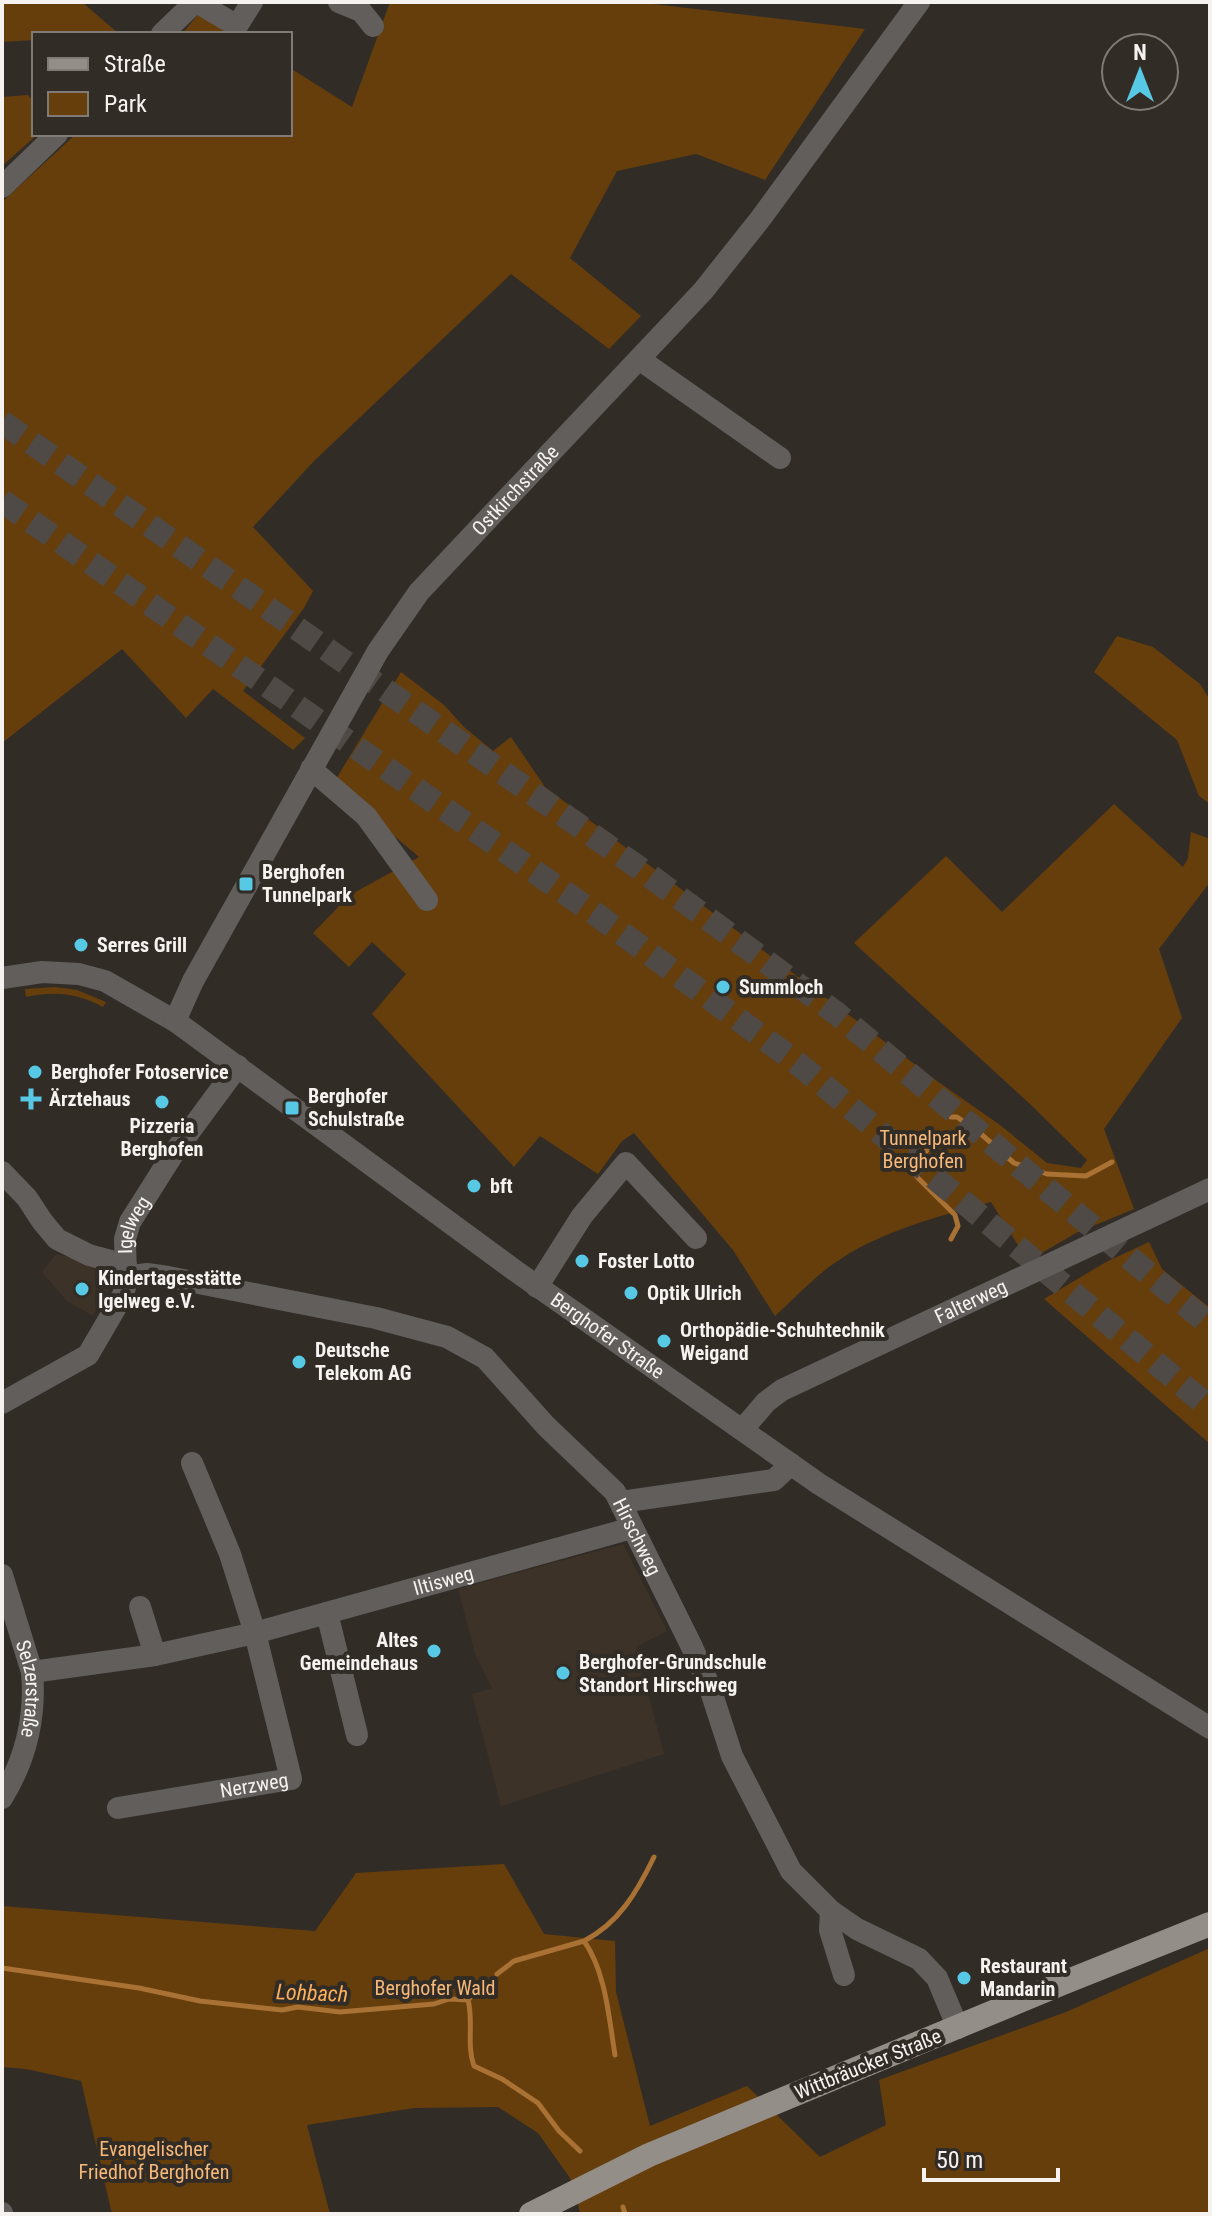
<svg xmlns="http://www.w3.org/2000/svg" width="1212" height="2216" viewBox="0 0 1212 2216" font-family="'Roboto Condensed',sans-serif">
<style>
.built{fill:#3d3228}
.green{fill:#663e0c}
.lines{fill:none;stroke-linecap:round;stroke-linejoin:round}
.stream{stroke:#a97133;stroke-width:5}
.highway-tunnel{stroke:#4f4a45;stroke-width:24;stroke-dasharray:24 12;stroke-linecap:butt}
.minor{stroke:#615e5c;stroke-width:22}
.major{stroke:#948e88;stroke-width:24}
.poi-dot{fill:#58c9e4;stroke:#322c27;stroke-width:3}
.labels{text-anchor:middle;dominant-baseline:central;stroke-width:8;stroke-linejoin:round;paint-order:stroke}
.street-label{font-size:20px;fill:#f6f2ef;stroke:#322c27}
.poi-label{font-size:20px;font-weight:bold;fill:#f6f2ef;stroke:#322c27;text-anchor:start}
.park-label{font-size:20px;fill:#f7b979;stroke:#322c27}
.water-label{font-size:22px;font-style:italic;fill:#fdb05b;stroke:#322c27}
</style>
<rect width="100%" height="100%" fill="#322c27"/>
<!-- built -->
<path class="built" d="M56,1254L101,1265L111,1285L93,1316L67,1301L42,1272Z
M623,1544L667,1631L636,1647L664,1754L501,1806L472,1694L492,1688L476,1657L458,1589Z"/>
<!-- green -->
<path class="green" d="M2,2H82L119,34H34V40L2,42Z
M390,2H636L865,29L765,180L696,154L617,171L570,258L641,316L609,349L511,274L314,461L253,527L313,591L304,608L243,691L305,738L293,750L213,689L186,718L122,649L2,743V202L76,134H290V68L352,107Z
M201,11L236,34H182Z
M28,95L34,102V134H38L2,166V97Z
M1117,636L1153,647L1200,684L1210,700V804L1199,796L1177,740L1094,672Z
M401,672L444,705L464,727L493,751L511,737L545,787L937,1081L1000,1125L1047,1163L1081,1168L1087,1160L1030,1104L854,943L946,856L1002,912L1114,804L1183,867L1188,858L1191,832L1210,839V882L1159,949L1182,1018L1104,1129L1134,1209L1076,1233L1028,1261L991,1202C937,1217 883,1230 836,1262C814,1277 795,1298 775,1316L733,1250L634,1133L622,1141L598,1174L540,1136L514,1167L372,1014L406,974L372,942L349,967L313,933L350,895L419,857L333,784Z
M55,987L77,990L106,1002L103,1007C77,993 55,991 26,997L25,989Z
M1149,1242L1162,1269L1210,1308V1444L1044,1299L1106,1262Z
M504,1864L544,1934L615,1941L616,1992L650,2126L747,2086L820,2157L886,2125L879,2080L1066,2012L1210,1948V2214H577L580,2212L570,2178L538,2133L498,2107L414,2108L307,2125L330,2214H112L81,2081L26,2069L2,2067V1906L315,1931L356,1873Z"/>
<g class="lines">
<!-- stream -->
<path class="stream" d="M951,1117H957L981,1134L1014,1163L1047,1174L1086,1176L1112,1162
M938,1134L920,1160L917,1177L955,1215L958,1226L951,1239
M584,1941C619,1923 637,1892 654,1857
M2,1968L139,1988L200,2001L282,2010L298,2007L340,2012L434,2004L449,1999L468,2000C474,2022 466,2044 474,2066L502,2079L538,2103L559,2131L580,2151
M497,1974L514,1961L584,1941C606,1972 609,2019 615,2055
M468,2000L484,1983
M623,2207L625,2214"/>
<!-- highway-tunnel -->
<path class="highway-tunnel" d="M2,422L635,865L836,1013L1210,1325
M2,501L597,915L796,1062L1210,1408"/>
<!-- minor -->
<g class="minor">
<path d="M197,2L237,26L252,2"/>
<path d="M339,2L361,11L373,26"/>
<path d="M162,34L195,2"/>
<path d="M2,187L57,134"/>
<path d="M639,359L780,458"/>
<path d="M311,769L366,816L427,900"/>
<path id="s1" d="M2,978L42,972L79,974L105,981L175,1021L517,1272L819,1484L1210,1728"/>
<path id="s2" d="M175,1021L193,981L378,651L419,592L703,291L761,218L919,2"/>
<path d="M2,1172L27,1198L42,1221L57,1239L89,1255L126,1265"/>
<path id="s3" d="M126,1277L147,1274L168,1277L376,1318L447,1337L485,1358L546,1426L615,1492L692,1647L709,1685L732,1756L791,1871L831,1911L857,1929L919,1959L937,1978L958,2028"/>
<path d="M537,1287L582,1216L626,1163L696,1238"/>
<path id="s4" d="M2,1403L88,1355L123,1295L126,1283L125,1239L130,1222L173,1154L238,1066"/>
<path id="s5" d="M743,1429L766,1402L782,1390L1210,1189"/>
<path d="M621,1502L774,1480L791,1464"/>
<path id="s6" d="M2,1575L32,1672C36,1718 26,1759 2,1798"/>
<path d="M140,1607L155,1655"/>
<path d="M327,1613L357,1735"/>
<path id="s7" d="M32,1672L155,1655L255,1633L632,1528"/>
<path id="s8" d="M118,1808L291,1779L255,1633L230,1554L192,1463"/>
<path d="M831,1911L830,1930L844,1975"/>
<path d="M2,2213V2214"/>
</g>
<!-- major -->
<path class="major" d="M531,2214L649,2155L1063,1983L1210,1924"/>
</g>
<!-- markers -->
<g class="poi-dot">
<rect x="238" y="876" width="16" height="16" rx="4"/>
<circle cx="81" cy="945" r="8"/>
<circle cx="723" cy="987" r="8"/>
<circle cx="35" cy="1072" r="8"/>
<path d="M27 1087h8v8h8v8h-8v8h-8v-8h-8v-8h8z"/>
<circle cx="162" cy="1102" r="8"/>
<rect x="284" y="1100" width="16" height="16" rx="4"/>
<circle cx="474" cy="1186" r="8"/>
<circle cx="582" cy="1261" r="8"/>
<circle cx="82" cy="1289" r="8"/>
<circle cx="631" cy="1293" r="8"/>
<circle cx="664" cy="1341" r="8"/>
<circle cx="299" cy="1362" r="8"/>
<circle cx="434" cy="1651" r="8"/>
<circle cx="563" cy="1673" r="8"/>
<circle cx="964" cy="1978" r="8"/>
</g>
<g class="labels">
<!-- street labels -->
<g class="street-label">
<text stroke="none"><textPath href="#s2" startOffset="634">Ostkirchstraße</textPath></text>
<text stroke="none"><textPath href="#s4" startOffset="240">Igelweg</textPath></text>
<text stroke="none"><textPath href="#s5" startOffset="264">Falterweg</textPath></text>
<text stroke="none"><textPath href="#s1" startOffset="720">Berghofer Straße</textPath></text>
<text stroke="none"><textPath href="#s3" startOffset="608">Hirschweg</textPath></text>
<text stroke="none"><textPath href="#s7" startOffset="422">Iltisweg</textPath></text>
<text stroke="none"><textPath href="#s6" startOffset="118">Selzerstraße</textPath></text>
<text stroke="none"><textPath href="#s8" startOffset="138">Nerzweg</textPath></text>
<text transform="translate(868 2064) rotate(-22)">Wittbräucker Straße</text>
</g>
<!-- poi labels -->
<g class="poi-label">
<text x="262" y="872">Berghofen<tspan x="262" dy="23">Tunnelpark</tspan></text>
<text x="97" y="945">Serres Grill</text>
<text x="739" y="987">Summloch</text>
<text x="51" y="1072">Berghofer Fotoservice</text>
<text x="308" y="1096">Berghofer<tspan x="308" dy="23">Schulstraße</tspan></text>
<text x="49" y="1099">Ärztehaus</text>
<text x="162" y="1126" text-anchor="middle">Pizzeria<tspan x="162" dy="23">Berghofen</tspan></text>
<text x="490" y="1186">bft</text>
<text x="598" y="1261">Foster Lotto</text>
<text x="98" y="1278">Kindertagesstätte<tspan x="98" dy="23">Igelweg e.V.</tspan></text>
<text x="647" y="1293">Optik Ulrich</text>
<text x="680" y="1330">Orthopädie-Schuhtechnik<tspan x="680" dy="23">Weigand</tspan></text>
<text x="315" y="1350">Deutsche<tspan x="315" dy="23">Telekom AG</tspan></text>
<text x="418" y="1640" text-anchor="end">Altes<tspan x="418" dy="23">Gemeindehaus</tspan></text>
<text x="579" y="1662">Berghofer-Grundschule<tspan x="579" dy="23">Standort Hirschweg</tspan></text>
<text x="980" y="1966">Restaurant<tspan x="980" dy="23">Mandarin</tspan></text>
</g>
<!-- park labels -->
<g class="park-label">
<text x="923" y="1138">Tunnelpark<tspan x="923" dy="23">Berghofen</tspan></text>
<text x="435" y="1988">Berghofer Wald</text>
<text x="154" y="2149">Evangelischer<tspan x="154" dy="23">Friedhof Berghofen</tspan></text>
</g>
<!-- water labels -->
<g class="water-label">
<text transform="translate(312 1993) rotate(2)">Lohbach</text>
</g>
</g>
<!-- border -->
<rect width="1212" height="2216" fill="none" stroke="#f6f2ef" stroke-width="8"/>
<!-- legend -->
<rect x="32" y="32" width="260" height="104" fill="#322c27" stroke="#807b77" stroke-width="2"/>
<rect x="48" y="58" width="40" height="12" fill="#948e88" stroke="#807b77" stroke-width="2"/>
<text x="104" y="72" font-size="24" fill="#f6f2ef">Straße</text>
<rect x="48" y="92" width="40" height="24" fill="#663e0c" stroke="#807b77" stroke-width="2"/>
<text x="104" y="112" font-size="24" fill="#f6f2ef">Park</text>
<!-- north arrow -->
<g transform="translate(1140 72)"><circle r="38" fill="#322c27" stroke="#807b77" stroke-width="2"/>
<path d="M0-6L14 30L0 20L-14 30Z" fill="#58c9e4"/>
<text y="-12" font-size="22" font-weight="bold" text-anchor="middle" fill="#f6f2ef">N</text>
</g>
<!-- scale -->
<path d="M924 2168v12h134v-12" fill="none" stroke="#f6f2ef" stroke-width="4"/>
<text x="936" y="2168" font-size="24" fill="#f6f2ef" stroke="#322c27" stroke-width="6" paint-order="stroke">50 m</text>
</svg>
